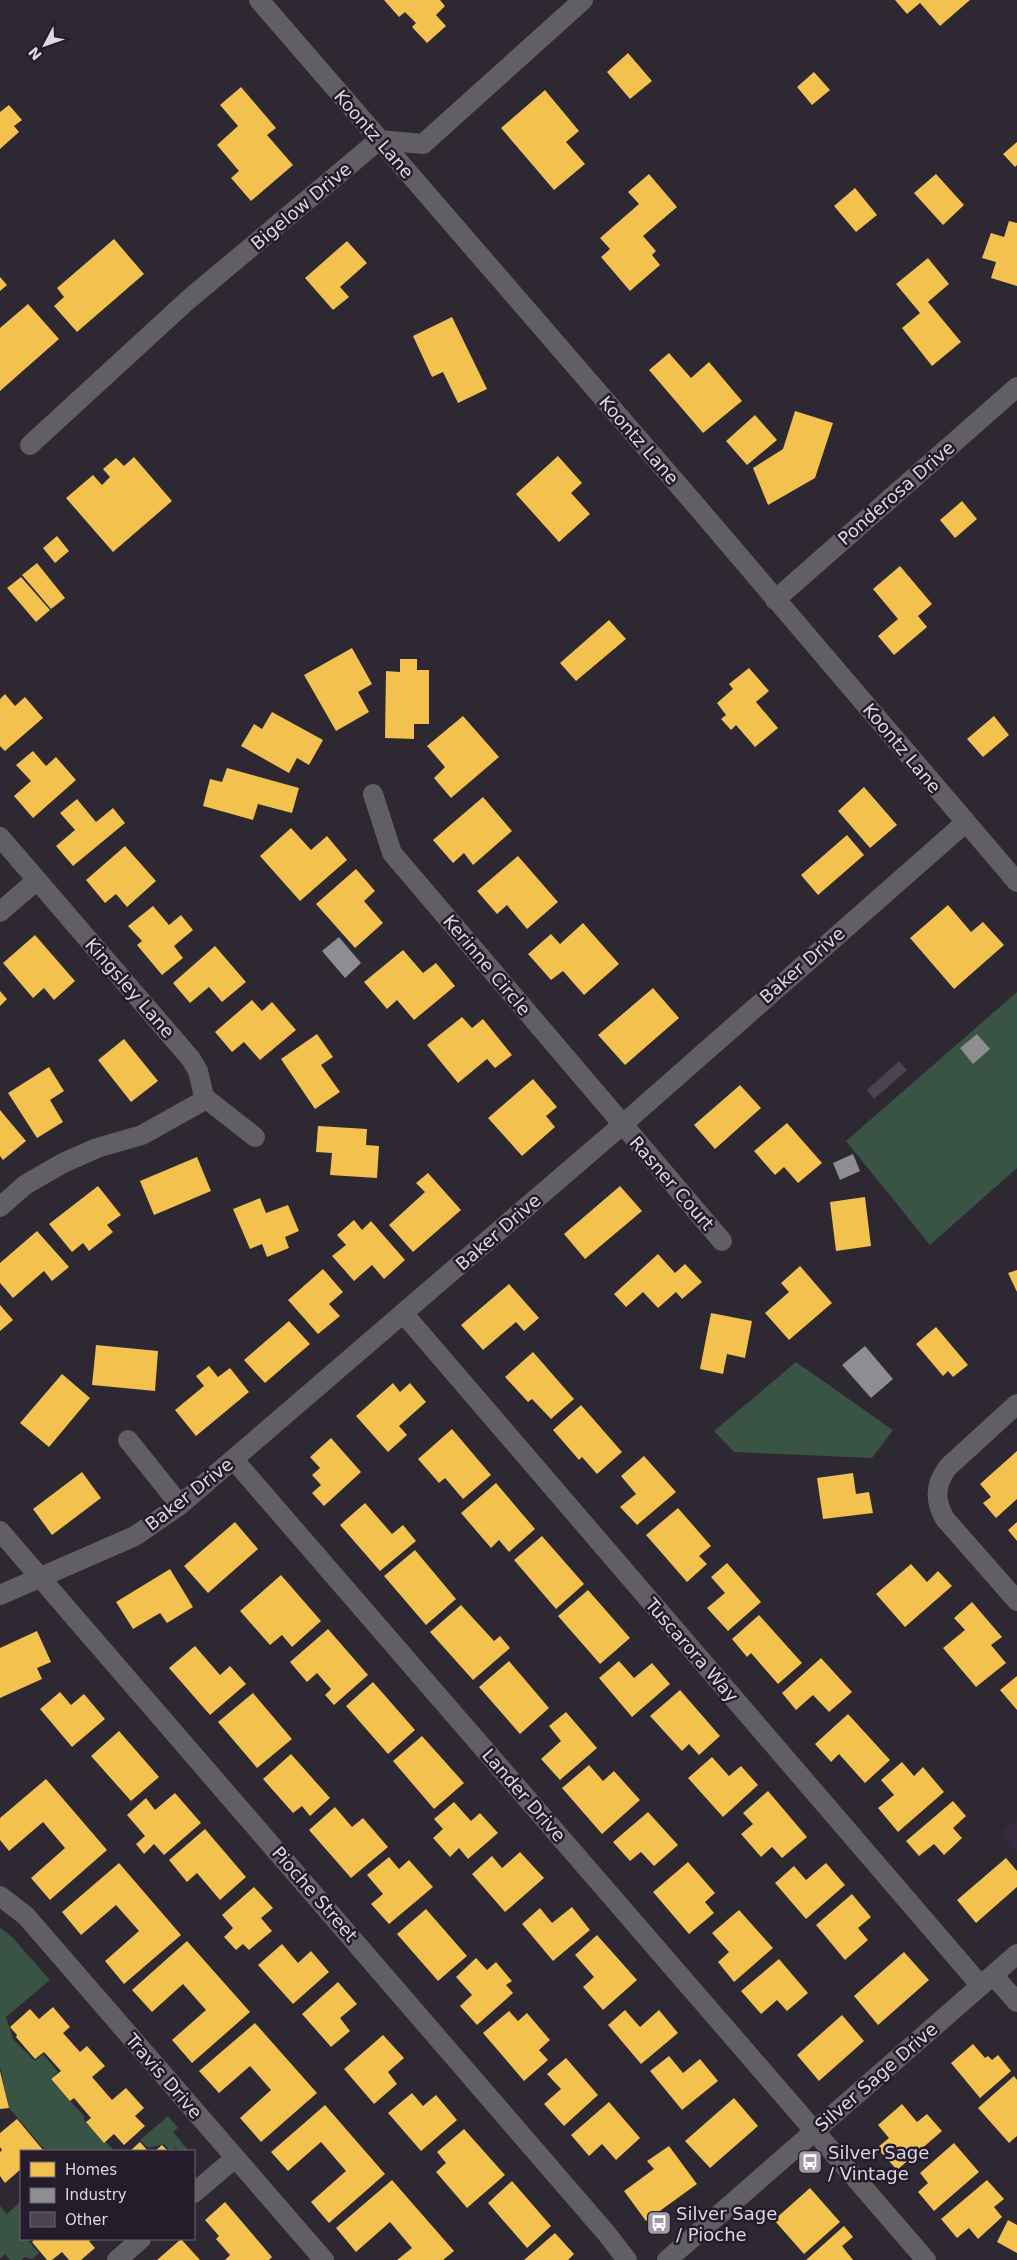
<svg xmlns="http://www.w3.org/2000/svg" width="1017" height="2260" viewBox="0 0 1017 2260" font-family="'DejaVu Sans',sans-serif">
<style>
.built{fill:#352a3f}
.green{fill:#395344}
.homes{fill:#f2c14e}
.industry{fill:#8d8d92}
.building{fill:#4a4450}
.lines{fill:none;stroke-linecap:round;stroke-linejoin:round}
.minor{stroke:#615e64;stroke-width:20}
.labels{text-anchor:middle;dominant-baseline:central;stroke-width:5;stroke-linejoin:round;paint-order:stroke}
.street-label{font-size:18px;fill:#ddd8e3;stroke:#241b2b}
.poi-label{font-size:18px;fill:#ddd8e3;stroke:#241b2b;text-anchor:start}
</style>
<rect width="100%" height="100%" fill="#2d2832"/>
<!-- built -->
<path class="built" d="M1017,1819V1854L1000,1834Z"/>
<!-- green -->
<path class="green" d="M1017,992V1168L930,1245L846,1141Z
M796,1362L893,1430L872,1458L734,1452L714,1431Z
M0,1927L13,1938L50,1980L6,2017L13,2039L35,2061L43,2054L58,2072L50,2079L84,2116V2120L115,2151H42L44,2149L9,2108L0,2067Z
M168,2116L178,2128L173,2132L189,2151H179L176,2148L170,2151L164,2144L148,2148L140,2140Z
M21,2201V2239H27L39,2253L32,2259L25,2257L21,2260H10L5,2254L0,2259V2206L7,2214Z"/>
<!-- homes -->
<path class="homes" d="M384,0H440L445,6L436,15L446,26L427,43L412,27L416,23L405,12L399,17Z
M895,0H970L940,26L920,3L907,14Z
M628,53L652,81L630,99L607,72Z
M814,72L830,90L812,105L797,87Z
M241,87L276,128L267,135L293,165L251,201L231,178L239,171L217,145L238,126L220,105Z
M545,90L579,131L566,142L585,164L554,190L501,128Z
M9,105L22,120L14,126L19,132L0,149V112Z
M1017,142V165L1015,167L1003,154Z
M649,174L677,207L643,236L656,251L652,255L660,265L630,291L601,257L610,249L600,238L639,204L628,192Z
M936,174L964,205L943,225L914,193Z
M855,188L877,215L856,232L834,206Z
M1009,221L1017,223V286L991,278L996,262L982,258L991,233L1004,237Z
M114,239L144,274L77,332L54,306L64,297L57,288Z
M347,241L367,263L340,287L349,297L333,310L305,278Z
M928,258L949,284L928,302L961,342L932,366L902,328L920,313L896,284Z
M0,277L7,285L0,291Z
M28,304L59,339L0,391V328Z
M452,317L487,389L458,403L443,372L432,377L413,336Z
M669,353L691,378L709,362L742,401L703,433L649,370Z
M795,411L833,423L815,478L768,505L753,468L783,449Z
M755,415L777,440L747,465L726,441Z
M558,456L582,483L571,493L590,514L559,542L516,494Z
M134,457L172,501L113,552L66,498L93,475L102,485L110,477L103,469L116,458L124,466Z
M962,501L977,519L955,538L940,520Z
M57,536L69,551L55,563L43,548Z
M37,563L65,598L51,609L22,575Z
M900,566L932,604L918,616L927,627L894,655L878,636L898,619L873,589Z
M21,577L50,610L36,622L7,588Z
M609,620L626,639L576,681L560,663Z
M352,648L372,684L358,692L369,712L336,731L304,675Z
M400,659H417V670H429V724H414V739L385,738L386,671L400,672Z
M749,668L769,691L756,702L778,728L755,747L736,725L731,730L721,719L726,715L717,703L733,689L729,684Z
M5,694L15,706L25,697L43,718L5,751L0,746V699Z
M272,712L323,740L309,765L297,758L289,773L241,746L254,724L262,729Z
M463,716L499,757L451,798L434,778L445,767L427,746Z
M994,716L1009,735L983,757L967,739Z
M33,751L46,766L56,757L76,780L33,818L14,796L31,781L16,765Z
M227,768L299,788L292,813L258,804L253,820L203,806L210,779L222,782Z
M864,787L897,825L870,848L838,811Z
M483,797L512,831L473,865L464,853L453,863L433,840Z
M77,799L96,822L113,808L125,823L73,866L56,846L75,830L60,813Z
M291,828L311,850L327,836L347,860L300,901L260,856Z
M847,835L864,855L818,895L801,875Z
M125,846L156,881L127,907L116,894L105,903L86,880Z
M518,856L558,902L527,929L507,905L497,914L477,891Z
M356,869L375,891L364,901L383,923L355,948L316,904Z
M948,905L971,932L983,922L1004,945L954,989L910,938Z
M153,906L169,925L181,915L193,930L174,946L183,958L162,975L137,945L142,941L128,926Z
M583,923L619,964L584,995L563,971L551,980L528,954L551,934L560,944Z
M35,935L75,981L54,1000L44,988L33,998L3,963Z
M215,946L246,982L222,1002L209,987L190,1003L173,983Z
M403,950L423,973L436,963L455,986L414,1020L397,1000L387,1009L364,982Z
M653,988L679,1018L625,1065L598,1035Z
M0,991L7,999L0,1006Z
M252,1000L262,1011L272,1002L296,1030L260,1060L244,1042L232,1052L215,1032Z
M462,1017L472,1028L483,1019L512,1055L495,1068L487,1059L458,1083L427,1045Z
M317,1034L333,1057L321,1065L340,1092L315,1109L281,1059Z
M124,1039L158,1081L131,1102L98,1060Z
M49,1067L64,1091L50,1100L63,1122L37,1138L8,1093Z
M533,1079L557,1107L546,1116L555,1127L522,1156L488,1118Z
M740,1085L761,1108L715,1149L694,1125Z
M0,1110L26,1141L3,1160L0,1156Z
M787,1123L822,1163L798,1183L784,1167L775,1175L754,1151Z
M318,1126L367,1129L366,1145L379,1146L377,1178L330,1175L332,1153L316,1152Z
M197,1157L211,1191L154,1215L140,1181Z
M428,1173L461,1210L413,1252L389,1225L425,1192L416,1183Z
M98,1186L121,1215L107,1225L113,1232L89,1251L83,1243L72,1252L49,1224Z
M620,1186L642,1211L585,1259L564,1234Z
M865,1197L871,1246L836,1251L830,1202Z
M260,1198L266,1213L288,1205L299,1231L285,1237L289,1248L267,1257L262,1244L250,1249L233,1209Z
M354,1220L362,1230L371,1221L405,1260L384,1279L372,1265L354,1281L332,1256L346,1245L337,1235Z
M37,1231L69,1267L52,1281L44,1271L13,1298L0,1283V1263Z
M658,1254L675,1273L685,1264L702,1282L682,1299L676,1292L658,1308L643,1292L626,1307L614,1294Z
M800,1266L832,1303L789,1340L765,1313L789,1292L781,1283Z
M323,1269L343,1292L329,1304L340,1316L318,1334L288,1300Z
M1017,1270V1292L1008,1273Z
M509,1284L539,1318L524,1331L516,1322L483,1350L461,1325Z
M0,1305L13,1320L0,1331Z
M711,1313L752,1321L745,1358L727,1354L723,1374L700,1369Z
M289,1321L310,1344L265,1383L244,1360Z
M936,1327L968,1365L953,1377L948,1371L943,1376L916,1344Z
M96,1345L158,1351L155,1391L92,1385Z
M533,1352L574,1399L551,1419L532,1399L528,1402L505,1377Z
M209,1366L218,1377L230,1368L249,1392L196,1436L175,1410L204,1386L196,1376Z
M62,1374L90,1398L49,1447L20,1423Z
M393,1383L400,1392L410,1383L426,1402L399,1426L407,1435L388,1452L356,1416Z
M581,1405L622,1452L597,1474L582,1457L579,1460L553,1430Z
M452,1429L491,1475L463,1499L445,1478L439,1483L418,1459Z
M331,1438L361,1472L324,1506L312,1493L321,1485L312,1475L320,1468L310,1457Z
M1017,1451V1499L996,1518L983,1503L991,1497L980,1484Z
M644,1456L676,1492L637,1525L620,1507L636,1494L621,1476Z
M82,1472L101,1498L52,1535L33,1509Z
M853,1473L856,1494L869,1492L873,1513L823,1519L817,1478Z
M496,1483L535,1529L509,1552L499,1540L491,1548L461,1513Z
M365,1503L392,1534L403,1525L416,1541L380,1571L340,1525Z
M678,1508L711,1546L699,1556L707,1564L687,1582L646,1535Z
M235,1522L258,1549L208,1593L184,1566Z
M1017,1522V1541L1008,1530Z
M542,1536L584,1584L556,1609L514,1560Z
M415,1550L456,1599L426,1625L384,1576Z
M727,1563L761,1602L728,1631L707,1608L725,1593L711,1577Z
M911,1564L927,1582L938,1571L952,1586L905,1627L876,1594Z
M170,1569L193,1607L167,1623L160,1613L133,1629L116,1602Z
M281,1575L321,1621L292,1647L282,1635L270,1645L240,1611Z
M588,1590L630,1638L600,1664L558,1616Z
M972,1602L1002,1637L991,1645L1006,1663L976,1687L943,1648L965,1630L954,1618Z
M461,1605L494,1641L500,1636L510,1648L473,1680L430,1632Z
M759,1615L802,1663L778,1684L751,1653L747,1657L732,1639Z
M328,1629L368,1675L334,1705L325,1695L331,1689L317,1673L307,1682L290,1662Z
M37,1631L51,1662L37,1668L42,1679L0,1698V1648Z
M195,1646L220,1675L230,1666L246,1684L210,1715L169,1668Z
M821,1658L852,1692L829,1712L813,1695L796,1710L782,1693Z
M509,1661L549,1708L520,1734L479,1687Z
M619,1661L634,1678L652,1663L670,1684L632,1717L599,1678Z
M1017,1676V1710L1000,1690Z
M373,1682L415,1730L388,1754L346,1706Z
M680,1690L720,1736L699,1755L689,1744L682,1751L650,1716Z
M60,1692L71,1705L84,1694L105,1719L72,1747L40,1709Z
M253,1693L292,1739L257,1768L218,1722Z
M566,1712L597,1748L560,1780L541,1759L561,1741L549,1726Z
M848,1714L890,1760L865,1783L839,1754L831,1762L815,1744Z
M119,1731L159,1777L131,1801L91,1756Z
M422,1736L464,1783L434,1809L393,1761Z
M291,1754L330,1798L310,1816L302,1806L293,1813L263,1779Z
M712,1757L729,1776L741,1766L758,1785L723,1817L688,1778Z
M902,1762L914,1776L923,1767L944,1792L898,1832L878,1808L894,1795L881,1780Z
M589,1765L603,1781L614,1771L640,1800L602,1834L562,1788Z
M46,1779L107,1850L50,1900L31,1878L65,1848L43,1822L9,1851L0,1840V1818Z
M768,1791L807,1837L782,1858L772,1847L761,1857L741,1834L753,1824L743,1813Z
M175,1793L201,1823L164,1855L154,1844L144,1854L136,1844L145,1836L127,1815L146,1798L155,1810Z
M953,1801L966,1816L953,1828L962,1838L944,1855L934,1844L919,1856L906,1841Z
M454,1802L471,1821L480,1813L498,1833L468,1859L459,1848L450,1857L433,1838L443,1829L434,1819Z
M335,1807L352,1827L363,1818L388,1847L351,1878L309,1830Z
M648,1812L678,1845L654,1866L641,1852L630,1861L613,1842Z
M205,1829L246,1877L220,1900L197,1873L187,1882L169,1860Z
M520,1852L544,1878L505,1912L472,1874L492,1856L502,1868Z
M389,1857L399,1869L409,1860L433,1887L389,1924L371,1904L383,1894L367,1875Z
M1006,1858L1017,1871V1887L976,1923L957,1900Z
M688,1862L715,1893L705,1902L714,1913L689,1934L653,1892Z
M119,1863L181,1935L124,1984L105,1961L139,1931L116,1905L81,1935L62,1912Z
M826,1863L845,1885L806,1919L775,1883L794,1866L806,1880Z
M254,1887L273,1908L261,1918L272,1931L249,1950L243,1944L236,1950L224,1937L233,1928L222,1915Z
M852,1894L871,1917L858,1928L868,1940L845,1960L816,1925Z
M572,1907L590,1930L553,1961L522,1924L540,1908L552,1923Z
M426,1909L467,1956L438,1981L397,1934Z
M739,1910L773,1948L734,1982L718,1962L729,1952L712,1933Z
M597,1935L637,1980L603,2010L583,1987L594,1977L575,1955Z
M187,1941L250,2012L192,2063L172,2040L206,2010L183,1984L152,2012L132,1990Z
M282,1944L298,1963L311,1951L329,1972L293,2004L258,1965Z
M904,1952L929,1980L878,2025L854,1996Z
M476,1958L487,1970L496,1962L512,1981L506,1985L513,1993L477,2025L460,2006L472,1995L456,1977Z
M779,1959L808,1993L787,2011L777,2000L761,2014L741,1991Z
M338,1982L357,2004L340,2018L350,2031L331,2047L302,2014Z
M53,2007L70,2027L63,2033L80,2052L87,2046L105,2066L92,2077L112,2100L126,2088L144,2108L135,2116L145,2126L124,2145L114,2134L104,2143L86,2122L91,2118L74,2098L70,2101L51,2079L61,2071L44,2052L35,2059L16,2037L17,2035L10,2027L30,2009L39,2019Z
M625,2010L640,2027L659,2010L678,2033L641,2064L608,2025Z
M509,2011L518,2021L527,2013L550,2040L539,2050L548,2060L524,2081L483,2033Z
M842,2015L864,2041L819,2081L797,2055Z
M255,2023L317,2093L261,2142L240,2118L271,2090L250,2066L219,2093L199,2071Z
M383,2035L404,2058L388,2072L397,2084L374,2104L344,2069Z
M973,2044L985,2058L988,2056L992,2060L998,2055L1011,2071L980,2098L951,2063Z
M669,2056L683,2073L700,2059L718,2081L682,2110L650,2071Z
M566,2058L598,2095L564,2126L544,2104L561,2089L547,2074Z
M0,2071L9,2108L0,2109Z
M1014,2076L1017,2080V2136L1009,2143L978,2108Z
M412,2093L423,2106L436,2095L457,2120L421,2151L388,2113Z
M734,2098L758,2126L710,2168L685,2141Z
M609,2102L640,2138L616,2160L602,2144L589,2156L571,2135Z
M902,2104L917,2122L927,2114L942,2131L897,2170L877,2148L889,2138L878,2125Z
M325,2105L385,2174L329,2223L311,2202L346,2171L321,2142L288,2171L271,2152Z
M17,2119L43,2150L21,2151V2169L5,2183L0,2176V2152L2,2150L0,2147V2133Z
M464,2129L505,2175L467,2208L436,2172L446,2163L437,2152Z
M140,2142L148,2151H130Z
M954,2143L979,2172L934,2211L918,2192L928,2183L920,2173Z
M162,2145L168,2151H155Z
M669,2146L697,2184L646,2221L624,2191L654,2169L647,2161Z
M392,2180L454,2251L443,2260H397L412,2248L390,2222L356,2252L336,2228Z
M987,2180L1004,2199L994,2207L1002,2217L978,2239L969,2228L957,2238L941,2219Z
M512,2181L551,2226L527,2248L488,2203Z
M810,2188L840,2222L804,2254L774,2220Z
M225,2202L272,2257L269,2260H225L230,2255L216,2239L219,2236L205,2220Z
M1008,2220L1017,2225V2253L997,2242Z
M844,2226L853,2237L842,2246L853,2260H806Z
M555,2233L574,2254L568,2260H524Z
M35,2239H92L89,2241L95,2248L81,2260H69L62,2252L52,2260H47L32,2242Z
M181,2239L200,2260H157Z"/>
<!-- industry -->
<path class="industry" d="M339,937L361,963L345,978L322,951Z
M977,1034L990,1049L973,1064L960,1048Z
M853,1154L860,1171L840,1180L833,1163Z
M865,1346L893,1379L871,1398L842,1365Z"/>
<!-- building -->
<path class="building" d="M899,1061L907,1070L874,1099L867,1090Z"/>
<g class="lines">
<!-- minor -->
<path class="minor" d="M259,0L693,502L1017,882
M30,445L189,299L379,140L423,144L583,0
M775,600L1017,387
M373,794L392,853L722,1241
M0,837L191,1059L198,1071L204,1097L255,1137
M0,912L37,880
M0,1207L25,1185L63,1163L97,1148L142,1135L201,1102L204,1097
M403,1313L981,1986
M1017,1404L948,1467C935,1484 934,1500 945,1519L1017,1601
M128,1440L180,1505
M234,1460L926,2260
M0,1531L607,2234L627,2260
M0,1595L135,1536L180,1505L622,1125L965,823
M0,1896L26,1916L324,2260
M993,1975L1017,2002
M194,2193L235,2158
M117,2260L141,2239
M667,2260L1017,1954"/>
</g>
<!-- icons -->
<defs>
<symbol id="bus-square" viewBox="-11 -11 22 22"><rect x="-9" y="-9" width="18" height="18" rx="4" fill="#9f9aa5" stroke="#241b2b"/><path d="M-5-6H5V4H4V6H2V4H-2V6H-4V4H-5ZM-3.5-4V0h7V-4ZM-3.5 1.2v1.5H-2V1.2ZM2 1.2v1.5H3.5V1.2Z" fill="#fff"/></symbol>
</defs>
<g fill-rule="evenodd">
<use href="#bus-square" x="796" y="2148" width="28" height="28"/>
<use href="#bus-square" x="645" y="2209" width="28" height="28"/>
</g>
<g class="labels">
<!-- street labels -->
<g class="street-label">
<text transform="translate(374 134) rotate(49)">Koontz Lane</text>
<text transform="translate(301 206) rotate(-40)">Bigelow Drive</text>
<text transform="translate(639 440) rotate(49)">Koontz Lane</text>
<text transform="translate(896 493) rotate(-41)">Ponderosa Drive</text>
<text transform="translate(902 748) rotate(50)">Koontz Lane</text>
<text transform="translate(487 965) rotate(50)">Kerinne Circle</text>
<text transform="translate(802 965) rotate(-41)">Baker Drive</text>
<text transform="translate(130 988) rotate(49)">Kingsley Lane</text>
<text transform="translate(672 1183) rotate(49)">Rasner Court</text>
<text transform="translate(498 1232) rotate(-41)">Baker Drive</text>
<text transform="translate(189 1494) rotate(-38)">Baker Drive</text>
<text transform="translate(692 1650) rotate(49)">Tuscarora Way</text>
<text transform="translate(524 1795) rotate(49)">Lander Drive</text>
<text transform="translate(315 1894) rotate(49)">Pioche Street</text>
<text transform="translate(164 2076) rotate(49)">Travis Drive</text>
<text transform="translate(876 2077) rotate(-41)">Silver Sage Drive</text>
</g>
<!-- poi labels -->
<g class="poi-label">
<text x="828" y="2152">Silver Sage<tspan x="828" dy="21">/ Vintage</tspan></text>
<text x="676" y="2213">Silver Sage<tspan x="676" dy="21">/ Pioche</tspan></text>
</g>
</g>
<!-- legend -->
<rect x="20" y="2150" width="175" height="90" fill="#241b2b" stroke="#6e6775"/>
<rect x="30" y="2162" width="25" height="15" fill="#f2c14e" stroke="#6e6775"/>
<text x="65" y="2175" font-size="15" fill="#ddd8e3">Homes</text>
<rect x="30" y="2188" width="25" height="15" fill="#8d8d92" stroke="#6e6775"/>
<text x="65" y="2200" font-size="15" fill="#ddd8e3">Industry</text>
<rect x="30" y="2212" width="25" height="15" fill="#4a4450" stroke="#6e6775"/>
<text x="65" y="2225" font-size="15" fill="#ddd8e3">Other</text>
<!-- north arrow -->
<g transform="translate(45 45) rotate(229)" stroke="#241b2b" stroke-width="4" paint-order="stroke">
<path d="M0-4L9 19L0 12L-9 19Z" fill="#ddd8e3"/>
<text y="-8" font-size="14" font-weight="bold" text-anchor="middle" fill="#ddd8e3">N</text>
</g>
</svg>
